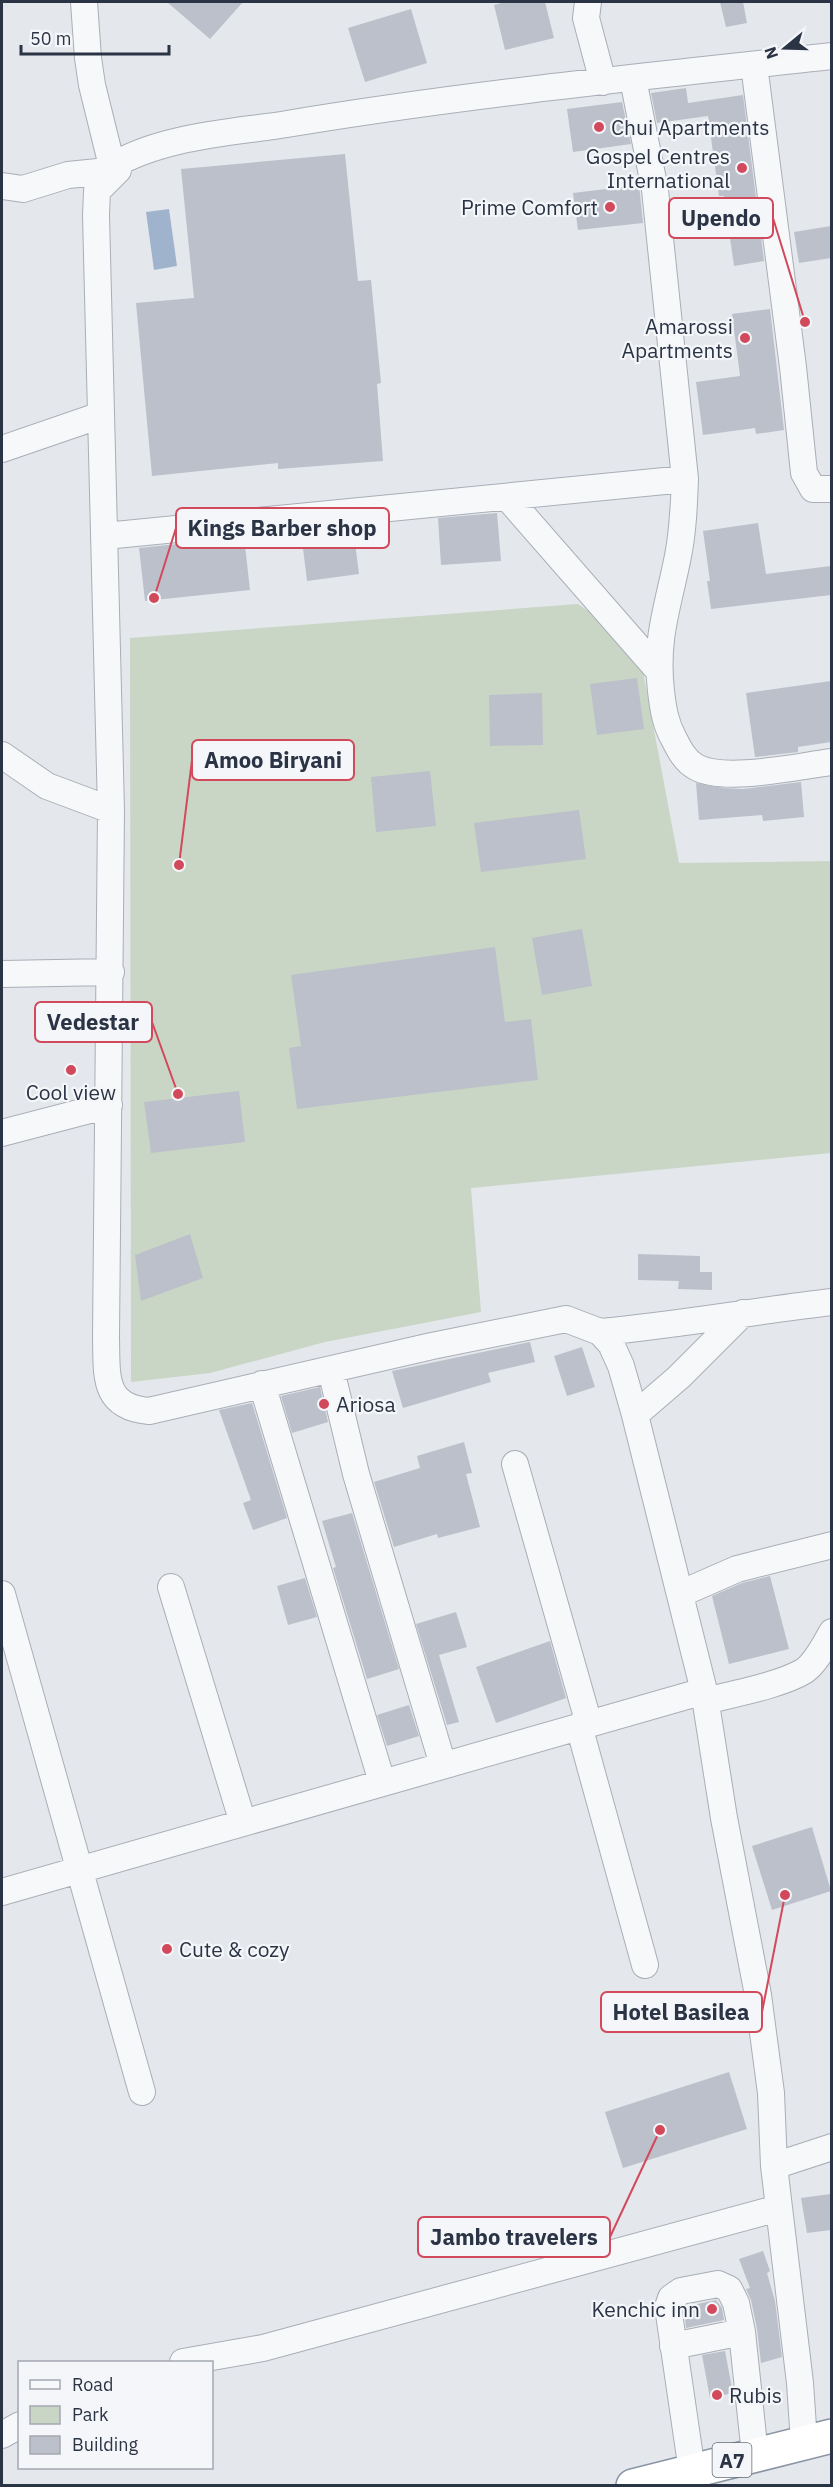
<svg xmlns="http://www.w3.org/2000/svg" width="833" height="2487" viewBox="0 0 833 2487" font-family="'IBM Plex Sans',sans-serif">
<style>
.green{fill:#c9d6c5}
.water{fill:#9fb4cc}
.building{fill:#bbc0ca}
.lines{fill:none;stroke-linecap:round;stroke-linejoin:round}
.minor-casing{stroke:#a9aeb7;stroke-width:28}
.highway-casing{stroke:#8b94a3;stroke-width:36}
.minor{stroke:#f7f8fa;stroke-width:26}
.highway{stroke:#fff;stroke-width:33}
.poi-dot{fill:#d1495b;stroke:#f4f6f9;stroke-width:2}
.labels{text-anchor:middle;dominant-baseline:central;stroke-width:4.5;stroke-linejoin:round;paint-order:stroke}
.shield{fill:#f4f6f9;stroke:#676e7b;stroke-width:1.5}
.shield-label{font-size:20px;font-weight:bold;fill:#2b3445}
.poi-label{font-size:21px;fill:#2b3445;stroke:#f4f6f9;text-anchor:start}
.leader{fill:none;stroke:#d1495b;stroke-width:2}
.callout-dot{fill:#d1495b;stroke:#f4f6f9;stroke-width:2}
.callout{fill:#f4f6f9;stroke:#d1495b;stroke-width:2}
.callout-label{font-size:22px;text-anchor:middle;font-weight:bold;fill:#2b3445}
</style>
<rect width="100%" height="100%" fill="#e4e7ec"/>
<!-- green -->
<path class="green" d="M578,604L638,645L679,863L831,861V1153L471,1188L481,1312L325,1342L210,1373L131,1382L130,638Z"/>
<!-- water -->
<path class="water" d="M169,209L177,266L154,270L146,212Z"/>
<!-- building -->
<path class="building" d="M167,2H243L210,39Z
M506,2H545L554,38L505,50L494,5Z
M720,2H743L747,23L726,27Z
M411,9L427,63L365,82L348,28Z
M686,88L688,103L743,95L764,261L734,266L724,196H719L708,116L657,123L651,93Z
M622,102L631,144L573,152L567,109Z
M345,154L358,281L371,280L381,383L377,384L383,461L278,469V463L152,476L136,303L194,298L181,169Z
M639,185L643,223L578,230L573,193Z
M831,226V258L799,263L794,232Z
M770,309L784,430L756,434L755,428L703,435L696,382L740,376L732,314Z
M497,513L501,561L441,565L438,518Z
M758,523L766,574L831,566V595L711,609L707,581H710L703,531Z
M353,527L359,574L307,581L301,532Z
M244,537L250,590L145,601L139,548Z
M637,678L644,729L597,735L590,684Z
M831,681V742L798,747V752L755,757L746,693Z
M542,693L543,745L490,746L489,695Z
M430,771L436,826L376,832L371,777Z
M801,782L804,817L763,821L762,815L699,820L696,783L723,788L743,789Z
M579,810L586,859L481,872L474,823Z
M582,929L592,986L542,995L532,938Z
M495,947L505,1022L531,1019L538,1080L297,1109L289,1048L301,1046L291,975Z
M239,1091L245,1142L151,1153L144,1102Z
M190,1234L203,1278L141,1301L135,1255Z
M638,1254L700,1256V1272H712V1290L678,1289L679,1281L638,1280Z
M530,1342L535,1362L488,1373L491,1382L403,1408L392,1371Z
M582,1347L595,1387L567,1396L554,1356Z
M320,1387L328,1422L292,1433L281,1396Z
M252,1403L287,1518L253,1530L243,1503L251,1500L219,1410Z
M464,1442L472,1473L466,1474L480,1527L438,1538L437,1534L394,1547L374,1482L420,1468L417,1456Z
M352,1513L399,1669L367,1679L333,1568L336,1567L322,1521Z
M770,1576L789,1649L729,1664L712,1596L742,1583Z
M305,1578L317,1617L288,1625L277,1586Z
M456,1612L467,1647L439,1655L459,1722L447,1725L416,1624Z
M550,1641L566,1698L496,1723L476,1667Z
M409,1705L419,1736L387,1746L377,1715Z
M812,1827L831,1891L772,1910L752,1846Z
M729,2072L747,2129L623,2168L605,2112Z
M831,2194V2230L807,2233L801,2198Z
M763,2251L770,2271L767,2273L775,2301L782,2357L761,2363L757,2329L751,2300L746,2289L750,2288L739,2259Z
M716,2300L722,2308L724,2320L686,2328L684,2307Z
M725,2351L733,2393L710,2398L702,2355Z"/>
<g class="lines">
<defs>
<path id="minor" d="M84,2L88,58L92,85L112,166
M588,2L586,18L603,82
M754,65L793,367L804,473L813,489H832
M633,79L655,190L685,479C684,505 683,531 678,556C668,607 655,638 661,691C663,708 665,723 674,739C679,749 685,761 696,767C725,783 798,766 832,762
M2,186L23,189L68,175L118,170
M2,449L101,415
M507,497L659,671
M105,536L685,479
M2,755L47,786L111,810
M2,974L111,972
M2,1133L109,1105
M600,1332C678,1325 754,1311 832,1302
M331,1370L356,1474L443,1765
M262,1384L382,1782
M635,1415L679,1377L743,1313
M515,1464L589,1724
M171,1587L243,1823
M2,1594L142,2092
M680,1594L737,1569L832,1545
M705,1701C733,1694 781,1685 804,1671C816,1663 825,1644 832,1632
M579,1726L645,1965
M2,1892L704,1691
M774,2166L832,2147
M673,2346L742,2332
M183,2362L263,2348L779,2208
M2,2435L20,2425
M804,2442L800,2383L774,2166L771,2093L758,1995L724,1818L704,1691L635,1415L621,1366L611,1344L600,1332L566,1319L432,1346L149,1411C102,1407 107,1375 106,1337L111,810L96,215L97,191L118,170L112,166C163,136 230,133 287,124C467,94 650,76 832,56
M692,2471L668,2307L671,2298L681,2291L718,2284L729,2289L736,2303L742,2332L755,2455"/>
<path id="highway" d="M633,2486L832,2436"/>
</defs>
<!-- minor casing -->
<use href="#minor" class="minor-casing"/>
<!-- highway casing -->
<use href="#highway" class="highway-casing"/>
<!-- minor -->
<use href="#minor" class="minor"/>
<!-- highway -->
<use href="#highway" class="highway"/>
</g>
<!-- markers -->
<g class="poi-dot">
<circle cx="599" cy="127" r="6"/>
<circle cx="742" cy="168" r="6"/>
<circle cx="610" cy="207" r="6"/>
<circle cx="745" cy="338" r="6"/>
<circle cx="71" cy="1070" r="6"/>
<circle cx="324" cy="1404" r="6"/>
<circle cx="167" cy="1949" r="6"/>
<circle cx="712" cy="2309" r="6"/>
<circle cx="717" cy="2395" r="6"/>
</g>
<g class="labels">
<!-- shield labels -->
<rect class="shield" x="712.5" y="2443" width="39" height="34" rx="4.5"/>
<g class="shield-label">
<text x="732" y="2460">A7</text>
</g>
<!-- poi labels -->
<g class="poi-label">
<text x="611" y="127">Chui Apartments</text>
<text x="730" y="156" text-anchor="end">Gospel Centres<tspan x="730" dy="24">International</tspan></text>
<text x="598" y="207" text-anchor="end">Prime Comfort</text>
<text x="733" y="326" text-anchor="end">Amarossi<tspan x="733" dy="24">Apartments</tspan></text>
<text x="71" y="1092" text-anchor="middle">Cool view</text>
<text x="336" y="1404">Ariosa</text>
<text x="179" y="1949">Cute &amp; cozy</text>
<text x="700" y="2309" text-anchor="end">Kenchic inn</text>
<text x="729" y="2395">Rubis</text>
</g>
</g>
<!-- callouts -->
<path class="leader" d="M805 322L773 218M154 598L176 528M179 865L192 760M178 1094L152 1022M785 1895L762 2012M660 2130L610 2237"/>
<g class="callout-dot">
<circle cx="805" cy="322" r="6"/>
<circle cx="154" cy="598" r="6"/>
<circle cx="179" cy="865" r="6"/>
<circle cx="178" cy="1094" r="6"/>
<circle cx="785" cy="1895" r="6"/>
<circle cx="660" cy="2130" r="6"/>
</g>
<g class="callout">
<rect x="669" y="198" width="104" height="40" rx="6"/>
<rect x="176" y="508" width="213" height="40" rx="6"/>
<rect x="192" y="740" width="162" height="40" rx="6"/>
<rect x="35" y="1002" width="117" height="40" rx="6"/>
<rect x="601" y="1992" width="161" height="40" rx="6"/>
<rect x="418" y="2217" width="192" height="40" rx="6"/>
</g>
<g class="callout-label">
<text x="721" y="226">Upendo</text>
<text x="282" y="536">Kings Barber shop</text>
<text x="273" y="768">Amoo Biryani</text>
<text x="93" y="1030">Vedestar</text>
<text x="681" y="2020">Hotel Basilea</text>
<text x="514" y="2245">Jambo travelers</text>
</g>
<!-- border -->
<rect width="833" height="2487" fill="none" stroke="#2b3445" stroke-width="6"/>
<!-- legend -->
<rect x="18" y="2361" width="195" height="108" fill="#f4f6f9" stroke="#a4a8b1" stroke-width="1.5"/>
<rect x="30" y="2380" width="30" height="9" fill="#f7f8fa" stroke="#a4a8b1" stroke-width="1.5"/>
<text x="72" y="2391" font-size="18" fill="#2b3445">Road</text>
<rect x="30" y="2406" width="30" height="18" fill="#c9d6c5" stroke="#a4a8b1" stroke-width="1.5"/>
<text x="72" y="2421" font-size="18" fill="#2b3445">Park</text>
<rect x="30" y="2436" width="30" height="18" fill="#bbc0ca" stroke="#a4a8b1" stroke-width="1.5"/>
<text x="72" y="2451" font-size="18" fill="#2b3445">Building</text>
<!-- north arrow -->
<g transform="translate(785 48) rotate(251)" stroke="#f4f6f9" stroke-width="4.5" paint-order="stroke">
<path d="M0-4.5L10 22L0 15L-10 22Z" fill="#2b3445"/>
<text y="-9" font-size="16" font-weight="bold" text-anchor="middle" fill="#2b3445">N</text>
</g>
<!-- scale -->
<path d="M21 45v9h148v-9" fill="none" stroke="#2b3445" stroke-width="3"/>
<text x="30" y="45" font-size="18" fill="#2b3445" stroke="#f4f6f9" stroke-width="4.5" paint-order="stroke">50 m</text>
</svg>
